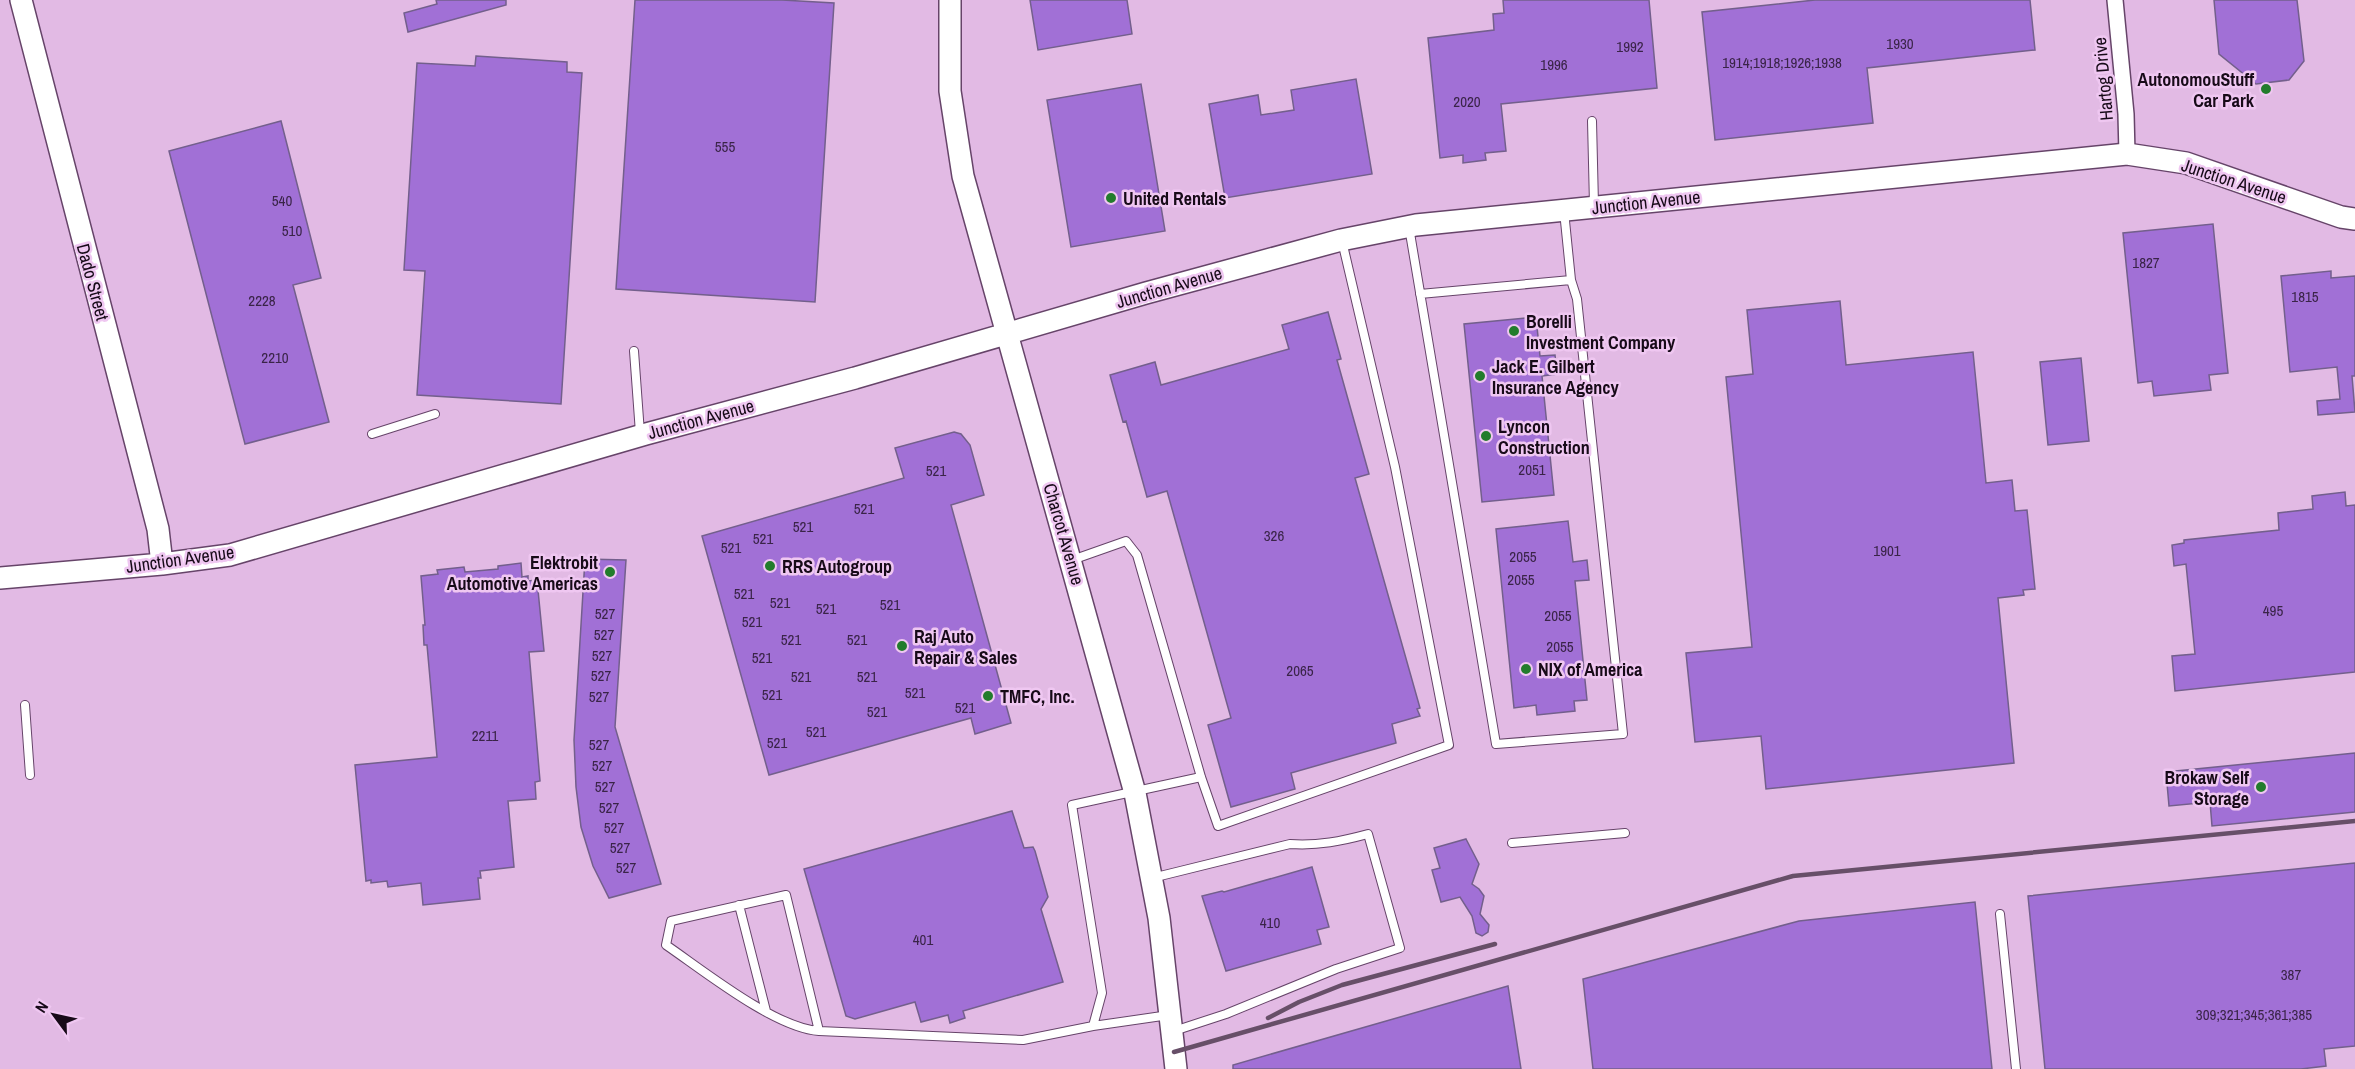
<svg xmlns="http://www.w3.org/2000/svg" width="2355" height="1069" viewBox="0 0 2355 1069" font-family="'Archivo Narrow',sans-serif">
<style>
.building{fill:#a170d6;stroke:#735f8c;stroke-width:1.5}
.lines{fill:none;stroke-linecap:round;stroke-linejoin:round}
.lane-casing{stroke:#664469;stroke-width:10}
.street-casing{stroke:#664469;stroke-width:18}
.secondary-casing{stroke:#664469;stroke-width:24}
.lane{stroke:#fff;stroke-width:8}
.street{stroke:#fff;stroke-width:15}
.secondary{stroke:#fff;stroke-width:21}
.rail{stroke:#674f68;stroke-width:4.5}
.poi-dot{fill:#227c2c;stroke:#efc7f1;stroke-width:2}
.labels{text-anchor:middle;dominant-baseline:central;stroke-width:5;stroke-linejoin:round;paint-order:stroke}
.number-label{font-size:15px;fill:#3a2448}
.street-label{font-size:18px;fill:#170a18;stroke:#efc7f1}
.poi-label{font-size:18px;font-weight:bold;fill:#170a18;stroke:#efc7f1;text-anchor:start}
</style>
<rect width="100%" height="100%" fill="#e2bae4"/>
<!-- building -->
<path class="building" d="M436,0H506V5L408,32L404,13L437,4Z
M635,0H782L834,3L815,302L616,289Z
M1030,0H1127L1132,34L1038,50Z
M1503,0H1649L1657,88L1501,104L1506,151L1485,153L1486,160L1463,163V155L1440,158L1428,38L1494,30L1493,14L1504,13Z
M1815,0H2030L2035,50L1867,68L1873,123L1715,140L1702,12Z
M2214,0H2297L2304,61L2289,80L2256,84L2219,54Z
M476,56L567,62V72L582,73L561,404L417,395L425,271L404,270L417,63L475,66Z
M1356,79L1372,174L1225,198L1209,104L1258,95L1261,115L1294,110L1291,90Z
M1141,84L1165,231L1071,247L1047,100Z
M281,121L321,278L293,285L329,422L245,444L169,151Z
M2213,224L2228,373L2209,375L2211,390L2154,396L2152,381L2138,383L2123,233Z
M2331,271V278L2355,276V376H2352L2355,412L2318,415L2317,401L2340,399L2337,367L2290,372L2281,276Z
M1840,301L1846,365L1973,352L1986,483L2012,480L2015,511L2027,510L2035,589L2023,590L2024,595L1998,598L2014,763L1766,789L1761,736L1695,742L1686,653L1752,647L1726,377L1753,374L1747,310Z
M1328,312L1341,359L1337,360L1369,474L1355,478L1420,708L1417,709L1420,716L1392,724L1396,743L1291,773L1295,789L1231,807L1208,725L1231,718L1167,491L1147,497L1126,421L1123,422L1110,375L1155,362L1161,385L1289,349L1282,325Z
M1536,317L1540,356L1555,355L1557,374L1542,376L1554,495L1482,502L1464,324Z
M2081,358L2089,441L2048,445L2040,362Z
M954,432L961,434L970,445L984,495L951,505L1011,723L975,734L971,718L769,775L702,536L904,478L895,448Z
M2345,492L2346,506L2355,505V672L2175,691L2172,656L2195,654L2186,564L2174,566L2172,545L2184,543V540L2279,530L2278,513L2313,509L2312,496Z
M1568,521L1573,562L1587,560L1589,580L1575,581L1587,700L1574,701L1575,711L1537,715L1536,705L1514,708L1496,529Z
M585,559L626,560L615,727L661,884L609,898L593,866L581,827L576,787L574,740Z
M521,563L522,577L528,576V581L537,580L544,651L529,652L540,781L535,782L536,799L508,801L514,867L480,871L481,878H478L480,899L423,905L421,883L388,887L387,881L371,883V880L366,881L355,765L437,757L427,645H424L423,625H425L421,576L438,574L437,570L464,567L465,572L498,569V566Z
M2355,753V812L2212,826L2210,802L2169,806L2166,772Z
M1012,811L1024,848L1033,847L1035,851L1048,897L1041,909L1063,982L963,1011L965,1018L950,1023L948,1015L921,1022L915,1002L855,1019L846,1016L804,869Z
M1466,839L1479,864L1472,884L1479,889L1484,896L1480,914L1489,925L1488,932L1482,936L1476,933L1472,916L1460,897L1441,902L1432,870L1440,868L1434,848Z
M2355,863V1046L2324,1049L2326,1066L2301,1069H2045L2028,896Z
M1312,867L1329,927L1317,930L1321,944L1226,971L1202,896L1222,891L1224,892Z
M1975,902L1992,1069H1593L1583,979L1799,921Z
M1508,986L1521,1069H1233V1065Z"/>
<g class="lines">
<defs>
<path id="lane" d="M1592,121L1594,205
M1409,227L1496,744L1623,734L1577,299L1571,280L1564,211
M1420,294L1571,280
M634,351L640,433
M372,434L435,414
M1072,560L1126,541L1137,555L1201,777L1218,826L1449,745L1395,467L1342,241
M25,705L30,775
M1512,843L1625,833
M1152,878L1290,844C1318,846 1342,841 1368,834L1400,948L1336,969L1226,1014L1174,1031
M739,905L766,1011
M2000,914L2016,1069
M1093,1026L1169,1015
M819,1031L786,895L671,921L666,945C704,971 775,1028 819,1031L1023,1040L1093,1026L1102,993L1072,805L1201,777"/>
<path id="street" d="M2115,0L2126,114L2127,154"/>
<path id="secondary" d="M21,0L158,529L162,564
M950,0V91L963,176L1135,793L1159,918L1176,1069
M0,578L162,564L230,555L646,434L855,378L1146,293L1341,240L1416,225L2127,154L2186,163L2341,217L2355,219"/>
</defs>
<!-- lane casing -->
<use href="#lane" class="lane-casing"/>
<!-- street casing -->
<use href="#street" class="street-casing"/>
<!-- secondary casing -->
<use href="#secondary" class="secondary-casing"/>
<!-- lane -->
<use href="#lane" class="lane"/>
<!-- street -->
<use href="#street" class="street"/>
<!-- secondary -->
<use href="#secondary" class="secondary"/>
<!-- rail -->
<path class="rail" d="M1268,1018L1299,1002L1342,985L1495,944
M1174,1052L1793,876L2355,821"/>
</g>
<!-- markers -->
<g class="poi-dot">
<circle cx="2266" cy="89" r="6"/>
<circle cx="1111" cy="198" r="6"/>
<circle cx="1514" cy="331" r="6"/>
<circle cx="1480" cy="376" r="6"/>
<circle cx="1486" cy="436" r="6"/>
<circle cx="770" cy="566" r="6"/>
<circle cx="610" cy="572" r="6"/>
<circle cx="902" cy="646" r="6"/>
<circle cx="1526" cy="669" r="6"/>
<circle cx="988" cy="696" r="6"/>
<circle cx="2261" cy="787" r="6"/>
</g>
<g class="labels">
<!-- number labels -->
<g class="number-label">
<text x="1900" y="43">1930</text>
<text x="1630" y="46">1992</text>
<text x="1782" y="62">1914;1918;1926;1938</text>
<text x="1554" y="64">1996</text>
<text x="1467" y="101">2020</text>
<text x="725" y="146">555</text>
<text x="282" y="200">540</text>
<text x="292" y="230">510</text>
<text x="2146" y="262">1827</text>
<text x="2305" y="296">1815</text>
<text x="262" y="300">2228</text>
<text x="275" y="357">2210</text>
<text x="1532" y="469">2051</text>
<text x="936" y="470">521</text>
<text x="864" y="508">521</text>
<text x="803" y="526">521</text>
<text x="1274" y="535">326</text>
<text x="763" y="538">521</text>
<text x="731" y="547">521</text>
<text x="1887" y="550">1901</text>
<text x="1523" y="556">2055</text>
<text x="1521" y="579">2055</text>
<text x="744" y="593">521</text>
<text x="780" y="602">521</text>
<text x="890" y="604">521</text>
<text x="826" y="608">521</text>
<text x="2273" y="610">495</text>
<text x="605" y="613">527</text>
<text x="1558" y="615">2055</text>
<text x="752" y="621">521</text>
<text x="604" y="634">527</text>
<text x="791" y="639">521</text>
<text x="857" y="639">521</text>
<text x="1560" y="646">2055</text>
<text x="602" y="655">527</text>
<text x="762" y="657">521</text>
<text x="1300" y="670">2065</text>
<text x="601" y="675">527</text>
<text x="801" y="676">521</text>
<text x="867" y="676">521</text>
<text x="915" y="692">521</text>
<text x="772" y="694">521</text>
<text x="599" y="696">527</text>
<text x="965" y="707">521</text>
<text x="877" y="711">521</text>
<text x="816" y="731">521</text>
<text x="485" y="735">2211</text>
<text x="777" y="742">521</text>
<text x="599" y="744">527</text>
<text x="602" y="765">527</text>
<text x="605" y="786">527</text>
<text x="609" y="807">527</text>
<text x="614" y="827">527</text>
<text x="620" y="847">527</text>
<text x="626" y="867">527</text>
<text x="1270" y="922">410</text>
<text x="923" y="939">401</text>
<text x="2291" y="974">387</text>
<text x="2254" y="1014">309;321;345;361;385</text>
</g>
<!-- street labels -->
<g class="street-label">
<text transform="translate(2103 79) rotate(-95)">Hartog Drive</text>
<text transform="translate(2234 181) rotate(18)">Junction Avenue</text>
<text transform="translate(1646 202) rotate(-6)">Junction Avenue</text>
<text transform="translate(93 282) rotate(75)">Dado Street</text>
<text transform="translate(1169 287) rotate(-16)">Junction Avenue</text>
<text transform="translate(701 419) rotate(-15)">Junction Avenue</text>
<text transform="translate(1064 534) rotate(74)">Charcot Avenue</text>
<text transform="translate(180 559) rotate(-8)">Junction Avenue</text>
</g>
<!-- poi labels -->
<g class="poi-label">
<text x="2254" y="79" text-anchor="end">AutonomouStuff<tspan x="2254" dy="21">Car Park</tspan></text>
<text x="1123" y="198">United Rentals</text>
<text x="1526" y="321">Borelli<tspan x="1526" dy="21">Investment Company</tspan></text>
<text x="1492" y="366">Jack E. Gilbert<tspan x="1492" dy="21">Insurance Agency</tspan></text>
<text x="1498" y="426">Lyncon<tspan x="1498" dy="21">Construction</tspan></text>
<text x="598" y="562" text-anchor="end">Elektrobit<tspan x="598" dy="21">Automotive Americas</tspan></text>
<text x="782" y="566">RRS Autogroup</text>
<text x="914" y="636">Raj Auto<tspan x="914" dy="21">Repair &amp; Sales</tspan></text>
<text x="1538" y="669">NIX of America</text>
<text x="1000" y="696">TMFC, Inc.</text>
<text x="2249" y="777" text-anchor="end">Brokaw Self<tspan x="2249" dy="21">Storage</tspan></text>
</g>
</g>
<!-- north arrow -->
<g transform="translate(54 1015) rotate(303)" stroke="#efc7f1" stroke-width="4.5" paint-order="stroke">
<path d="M0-4.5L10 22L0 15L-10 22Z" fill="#170a18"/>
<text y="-9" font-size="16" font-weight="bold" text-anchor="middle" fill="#170a18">N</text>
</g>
</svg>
